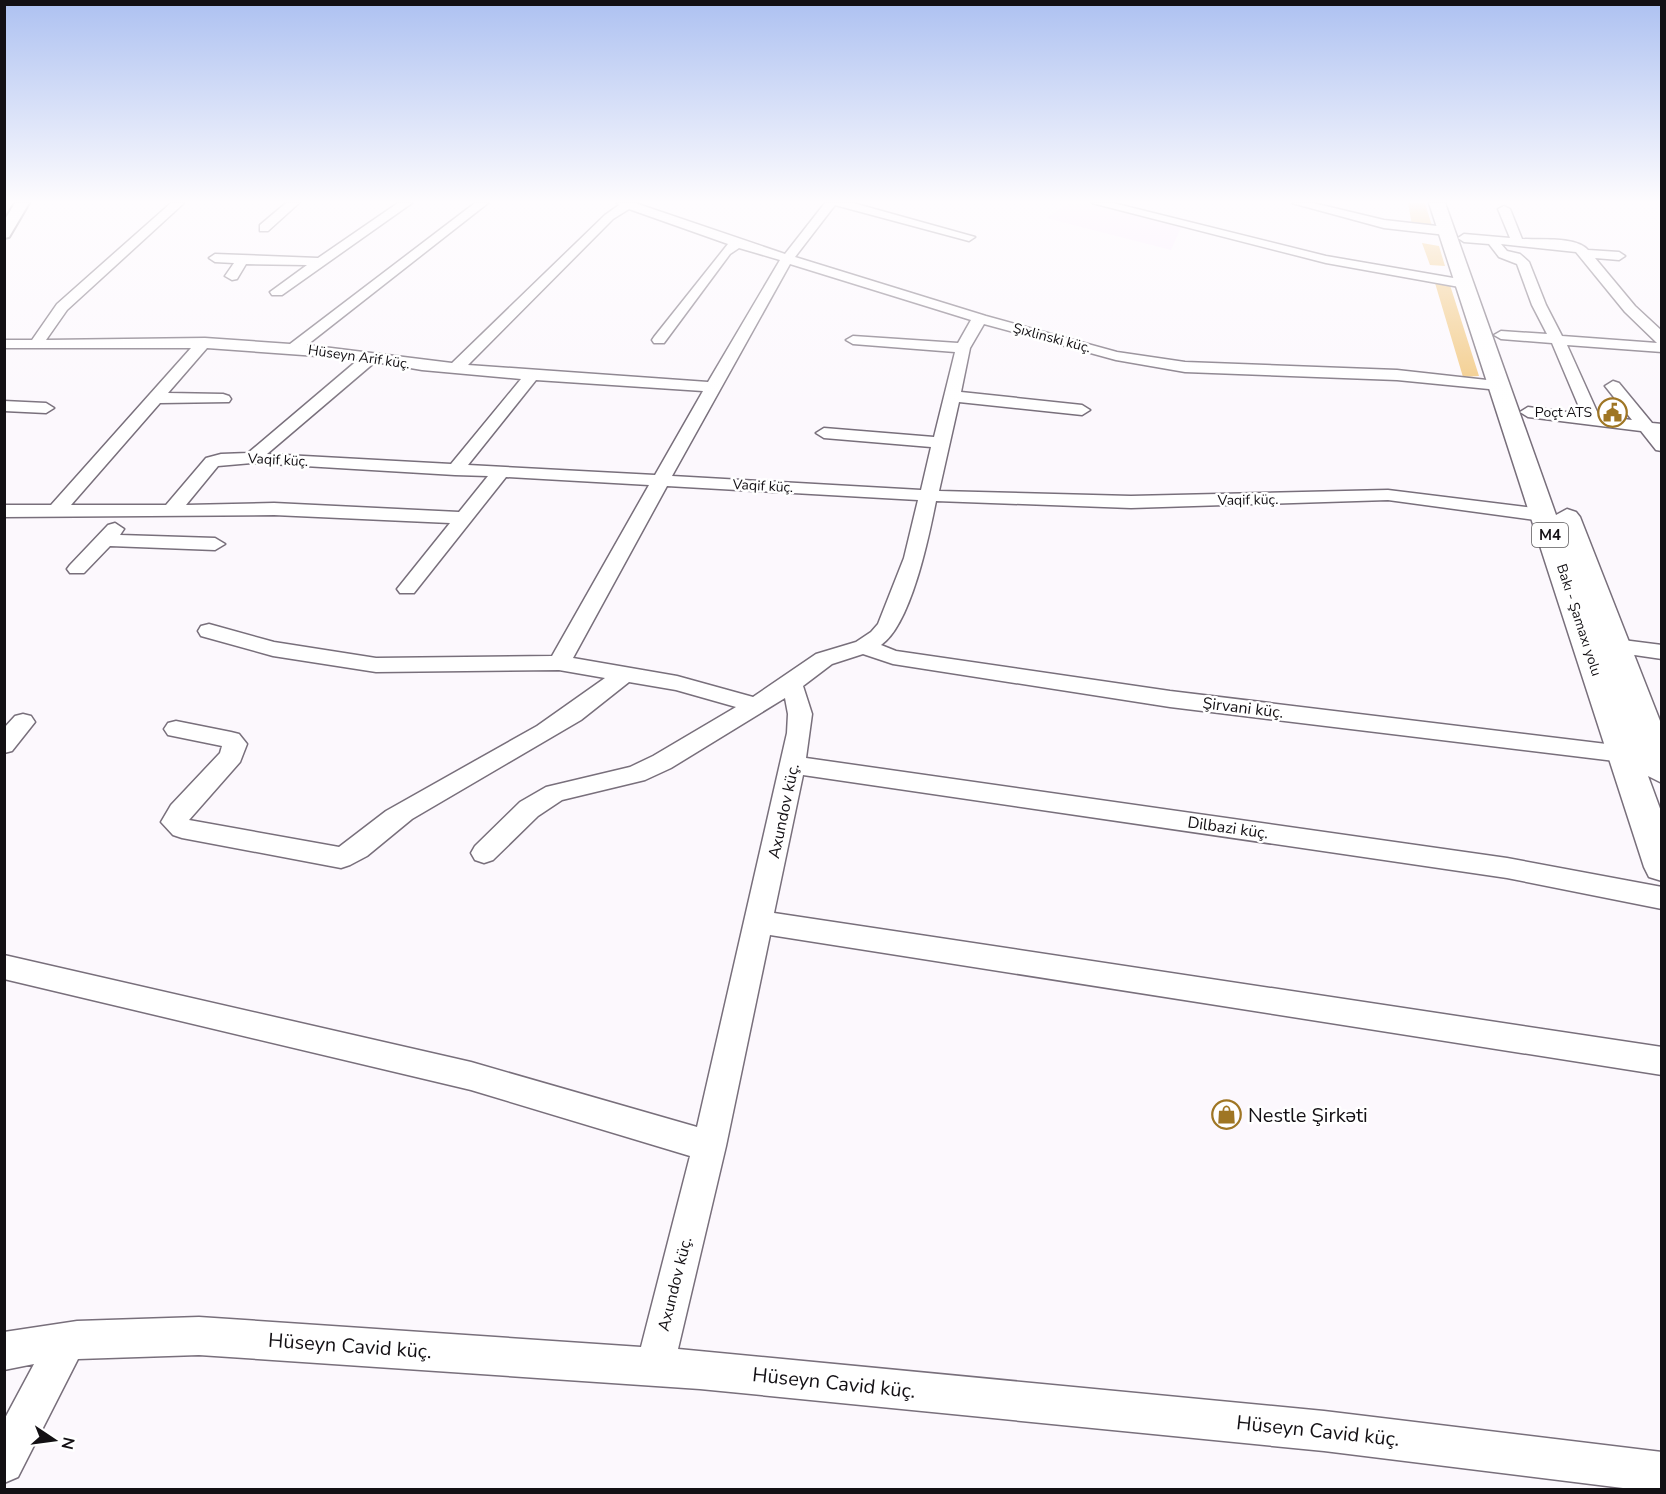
<svg xmlns="http://www.w3.org/2000/svg" width="1666" height="1494" viewBox="0 0 1666 1494" font-family="'Nunito Sans',sans-serif">
<style>
.built{fill:#faeafe}
.green{fill:#f2c982}
.lines{fill:none;stroke-linecap:round;stroke-linejoin:round}
.minor-casing{stroke:#786f7b;stroke-width:3}
.tertiary-casing{stroke:#786f7b;stroke-width:4}
.trunk-casing{stroke:#786f7b;stroke-width:3}
.minor{fill:#fff;fill-rule:evenodd}
.tertiary{fill:#fff;fill-rule:evenodd}
.trunk{fill:#fff;fill-rule:evenodd}
.labels{text-anchor:middle;dominant-baseline:central;stroke-width:5;stroke-linejoin:round;paint-order:stroke}
.far-street-label{font-size:14px;fill:#131014;stroke:#fff}
.far-poi-label{font-size:14px;fill:#131014;stroke:#fff;text-anchor:end}
.shield{fill:#fff;stroke:#5a585a;stroke-width:1.5}
.shield-label{font-size:15px;font-weight:bold;fill:#131014}
.street-label{font-size:16px;fill:#131014;stroke:#fff}
.near-poi-label{font-size:20px;fill:#131014;stroke:#fff;text-anchor:start}
.near-street-label{font-size:20px;fill:#131014;stroke:#fff}
</style>
<rect width="100%" height="100%" fill="#fcf8fd"/>
<!-- built -->
<path class="built" d="M1069,203H1090L1182,225L1171,250L1046,218Z"/>
<!-- green -->
<path class="green" d="M1408,203H1425L1432,226L1412,225Z
M1422,243L1439,246L1445,266L1430,265Z
M1435,283L1450,285L1479,376L1463,377Z"/>
<g class="lines">
<defs>
<path id="minor" d="M171,203H184L67,310L46,340L205,338L290,344L475,203H488L307,345L452,363L605,215L619,205L617,203H635L785,254L825,203H853L975,237L969,241L835,205L795,257L986,316L1117,352L1185,362L1397,370L1505,382L1507,385L1499,390L1397,380L1185,372L1116,360L984,324L970,348L961,392L1082,405L1090,410L1082,415L959,402L939,491L1131,496L1388,490L1543,509L1552,515L1543,521L1388,500L1131,508L936,501C929,536 911,625 881,645L896,651L1170,691L1623,746L1632,748L1635,754L1632,760L1623,762L1170,707L893,664L863,654L832,664L803,686L812,714L806,758L1507,858L1662,887V909L1507,878L803,775L774,913L1662,1047V1075L770,935L726,1146L678,1349L1324,1411L1662,1452V1490H1639L1324,1451L700,1389L199,1355L78,1359L18,1477L4,1483V1420L34,1364L4,1370V1332L77,1321L199,1317L641,1347L690,1156L471,1090L4,979V955L471,1062L697,1127L787,733L788,714L785,698L671,768L645,780L562,800L538,816L493,860L484,863L475,860L471,853L475,846L520,802L546,787L630,767L653,756L736,707L676,690L629,682L581,720L412,819L367,856L350,865L341,868L182,838L173,835L161,822L171,805L220,753L222,746L168,735L164,729L168,723L176,721L231,732L239,734L247,744L240,762L189,820L339,847L386,811L537,726L605,678L559,670L376,672L273,656L201,636L198,631L201,626L209,624L274,642L376,658L552,656L649,485L506,477L414,593H400L397,589L450,523L274,515L4,517V505H51L191,348H4V340H32L57,304ZM629,209L728,244L654,337L652,340L654,343H664L730,254L739,248L780,260L708,382L468,365L613,219ZM790,264L971,320L958,343L853,336L846,340L853,344L955,352L934,437L824,428L816,433L824,438L931,447L921,490L672,476ZM207,348L359,359L248,453L221,454L206,458L166,505H71L160,403L229,402L231,399L229,396L223,394L168,393ZM375,362L422,370L521,379L451,464L267,454ZM536,380L703,391L655,475L468,465ZM252,463L455,475L488,476L459,512L274,503L186,505L218,466ZM667,486L918,500L904,558L878,624L871,632L856,642L816,654L753,697L677,676L573,658Z
M286,203H299L268,231H260V225Z
M398,203H412L282,295H272L270,292L307,265L246,264L237,279L232,280L225,276L234,263L215,262L209,258L215,254L318,258Z
M1092,203H1113L1326,256L1465,280L1472,284L1465,288L1326,263Z
M1292,203H1313L1384,220L1446,227L1452,231L1446,235L1384,228Z
M1504,206L1510,209L1522,239C1540,240 1576,236 1588,250L1619,252L1625,256L1619,260L1595,258L1635,306L1662,331V352L1567,345L1599,416L1632,420L1605,386L1613,381L1619,383L1652,423L1662,424V451L1656,450L1641,431L1528,417L1520,412L1528,407L1582,414L1552,343L1501,339L1494,335L1501,331L1547,334L1532,305L1517,264L1499,257L1489,244L1464,242L1458,238L1464,234L1510,238L1498,209ZM1501,244L1576,252L1625,312L1657,343L1562,336L1546,305L1529,262L1520,254L1507,251Z
M4,401L46,403L54,408L46,413L4,411Z
M115,523L124,529L120,535L215,538L225,544L215,550L110,546L84,573H70L67,569L70,565L108,525Z
M1615,639L1662,645V659L1607,651L1604,646L1607,641Z
M23,714L31,716L35,722L12,751L4,753V728L15,716Z"/>
<path id="tertiary" d="M15,203H29L9,237L4,238V221Z"/>
<path id="trunk" d="M1429,203H1445L1556,515L1567,509L1576,512L1580,517L1662,726V783L1648,776L1662,814V881L1649,877L1644,867Z"/>
</defs>
<!-- minor casing -->
<use href="#minor" class="minor-casing"/>
<!-- tertiary casing -->
<use href="#tertiary" class="tertiary-casing"/>
<!-- trunk casing -->
<use href="#trunk" class="trunk-casing"/>
<!-- minor -->
<use href="#minor" class="minor"/>
<!-- tertiary -->
<use href="#tertiary" class="tertiary"/>
<!-- trunk -->
<use href="#trunk" class="trunk"/>
</g>
<!-- sky -->
<linearGradient id="sky" x2="0" y2="1"><stop stop-color="#adc1f1"/><stop offset="0.49" stop-color="#fefcfe"/><stop offset="1" stop-color="#fefcfe" stop-opacity="0"/></linearGradient>
<rect width="1666" height="412" fill="url(#sky)"/>
<!-- icons -->
<defs>
<symbol id="civic-ring" viewBox="-11 -11 22 22"><circle r="9.5" fill="#fff" stroke="#9f7624" stroke-width="1.5"/><path d="M-.6-6.5H3V-4.5H.6V-3L4-1V1h2V6H-6V1h2V-1L-.6-3ZM-1.2 2.5V6h2.4V2.5Z" fill="#9f7624"/></symbol>
<symbol id="shop-ring" viewBox="-11 -11 22 22"><circle r="9.5" fill="#fff" stroke="#9f7624" stroke-width="1.5"/><path d="M-5-2.5h2.3a2.7 3.5 0 0 1 5.4 0H5L5.5 6h-11ZM-1.5-2.5h3a1.5 2.3 0 0 0-3 0Z" fill="#9f7624"/></symbol>
</defs>
<g fill-rule="evenodd">
<use href="#civic-ring" x="1596" y="396" width="33" height="33"/>
<use href="#shop-ring" x="1210" y="1098" width="33" height="33"/>
</g>
<g class="labels">
<!-- far-street labels -->
<g class="far-street-label">
<text transform="translate(1052 338) rotate(15)">Şıxlinski küç.</text>
<text transform="translate(359 357) rotate(8)">Hüseyn Arif küç.</text>
<text transform="translate(278 460) rotate(3)">Vaqif küç.</text>
<text transform="translate(763 486) rotate(3)">Vaqif küç.</text>
<text transform="translate(1248 500) rotate(-1)">Vaqif küç.</text>
<text transform="translate(1579 620) rotate(72)">Bakı - Şamaxı yolu</text>
</g>
<!-- far-poi labels -->
<g class="far-poi-label">
<text x="1592" y="412">Poçt ATS</text>
</g>
<!-- shield labels -->
<rect class="shield" x="1532" y="523" width="36" height="24" rx="4.5"/>
<g class="shield-label">
<text x="1550" y="535">M4</text>
</g>
<!-- street labels -->
<g class="street-label">
<text transform="translate(1243 708) rotate(7)">Şirvani küç.</text>
<text transform="translate(784 811) rotate(-78)">Axundov küç.</text>
<text transform="translate(1228 828) rotate(8)">Dilbazi küç.</text>
<text transform="translate(675 1284) rotate(-76)">Axundov küç.</text>
</g>
<!-- near-poi labels -->
<g class="near-poi-label">
<text x="1248" y="1115">Nestle Şirkəti</text>
</g>
<!-- near-street labels -->
<g class="near-street-label">
<text transform="translate(350 1346) rotate(4)">Hüseyn Cavid küç.</text>
<text transform="translate(834 1383) rotate(6)">Hüseyn Cavid küç.</text>
<text transform="translate(1318 1431) rotate(6)">Hüseyn Cavid küç.</text>
</g>
</g>
<!-- border -->
<rect width="1666" height="1494" fill="none" stroke="#131014" stroke-width="12"/>
<!-- north arrow -->
<g transform="translate(54 1440) rotate(103)" stroke="#ffffff" stroke-width="4.5" paint-order="stroke">
<path d="M0-4.5L10 22L0 15L-10 22Z" fill="#131014"/>
<text y="-9" font-size="16" font-weight="bold" text-anchor="middle" fill="#131014">N</text>
</g>
</svg>
